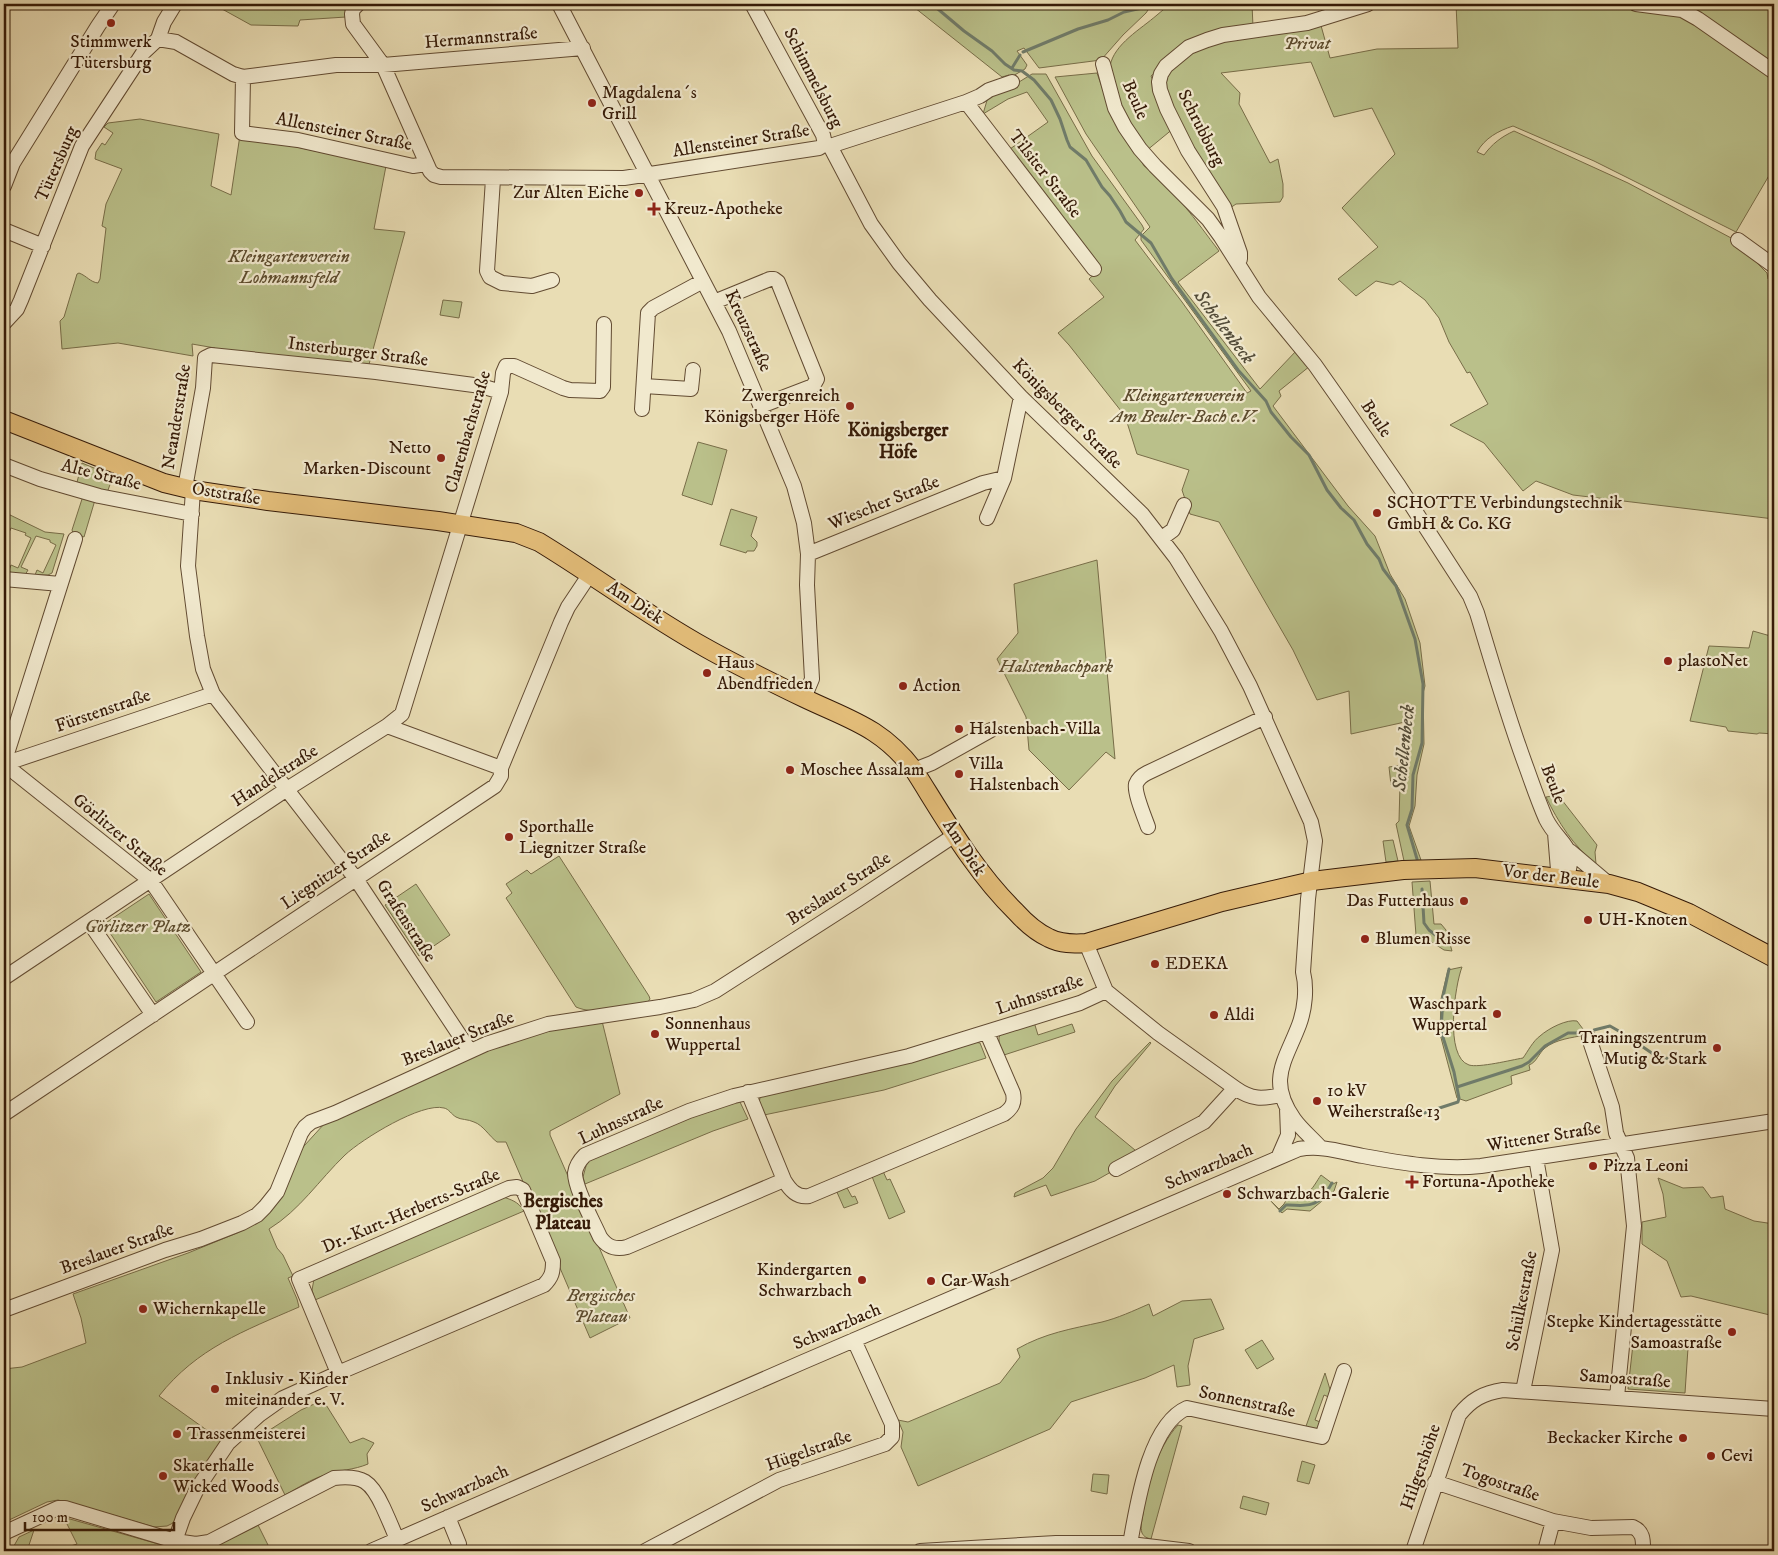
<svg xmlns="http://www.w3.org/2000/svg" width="1778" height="1555" viewBox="0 0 1778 1555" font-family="'IM FELL DW Pica',serif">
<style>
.green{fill:#bac08a;stroke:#786d48}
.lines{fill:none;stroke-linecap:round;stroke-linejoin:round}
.stream{stroke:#707b69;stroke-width:3}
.minor-casing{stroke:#624b32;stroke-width:16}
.major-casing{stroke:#351a07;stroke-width:20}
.minor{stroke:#f1e9ce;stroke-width:14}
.major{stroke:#e4be7a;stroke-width:18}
.poi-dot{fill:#8f2418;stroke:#f1e9ce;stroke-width:2}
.labels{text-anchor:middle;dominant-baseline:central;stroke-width:4.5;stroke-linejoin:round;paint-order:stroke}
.street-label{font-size:18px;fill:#351a07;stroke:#f1e9ce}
.poi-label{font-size:18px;fill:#351a07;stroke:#f1e9ce;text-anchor:start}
.park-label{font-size:18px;font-style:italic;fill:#5d4c2e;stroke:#f1e9ce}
.water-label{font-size:19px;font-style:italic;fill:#524b38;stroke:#f1e9ce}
.neighbourhood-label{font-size:19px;font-weight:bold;fill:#351a07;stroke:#f1e9ce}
</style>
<rect width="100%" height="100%" fill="#e9ddb4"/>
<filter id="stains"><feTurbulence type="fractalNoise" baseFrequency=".004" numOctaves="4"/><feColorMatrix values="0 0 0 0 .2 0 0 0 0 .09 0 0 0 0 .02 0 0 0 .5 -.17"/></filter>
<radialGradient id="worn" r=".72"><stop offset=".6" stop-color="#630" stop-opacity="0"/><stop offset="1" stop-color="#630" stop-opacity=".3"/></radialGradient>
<!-- green -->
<path class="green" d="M213,4H344L348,7L346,17L300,20L298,26L251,25Z
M910,4H1152L1146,13L1123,35L1101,60L1039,68L1024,48L1017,51L1027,65L1025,69L1011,77L1009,75L1002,77Z
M1171,4H1252L1253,27L1172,58L1151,76L1174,128L1146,151L1126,122L1110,66C1114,44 1141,29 1157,15C1163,10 1165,8 1171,4Z
M1456,4H1618L1683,13L1774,75V167L1736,232L1594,161L1513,126C1498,131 1485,138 1477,152L1484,155C1492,144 1501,137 1514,131L1628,183L1733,239L1767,273L1768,279L1774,283V519L1573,495L1536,481L1523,491L1484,443L1450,425L1488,404L1470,372L1467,373L1449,342L1439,318L1425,300L1400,281L1393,285L1376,281L1356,296L1338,279L1378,247L1342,208L1395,154L1372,108L1334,117L1311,62L1221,73L1240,93L1239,104L1270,163L1278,159L1283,184V197L1280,202L1236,204L1230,208L1195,150L1169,100L1165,86L1169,73L1188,53L1215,41L1320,22L1330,58L1377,49L1458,48Z
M1688,4H1774V68L1687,9Z
M1097,73L1109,107L1144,166C1174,188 1196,221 1219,251L1178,282L1260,389L1297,350L1310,366L1279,391L1281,396L1273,406L1348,506L1375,536L1390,574L1405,599L1420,643L1425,686L1423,693L1424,744L1417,775L1415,806L1409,826L1421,860L1404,861L1396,824L1399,821L1400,784L1391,785L1389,767L1402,765L1409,746L1405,722L1351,734L1349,691L1317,700L1293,650L1219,522L1190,514L1182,490L1189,470L1137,454L1125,416L1069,345L1058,333L1104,297L1089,279L1100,269L1010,149L1048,122L1027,92L1008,99L983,114L988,97L1019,82L1032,74H1046L1092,156L1142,225L1144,229L1135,240L1182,302L1247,393L1251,391L1141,240V236L1150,227L1086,134L1055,77Z
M140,119L219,134L211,186L231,195L240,135L386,166L374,229L405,232L368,368L215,352V348L192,344L193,356L118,343L62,349L60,321L64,317L77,274L79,273C87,276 90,282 98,283L100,279L106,228L102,226L106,204L122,169L95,159L96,152L102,143L105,145L113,133L104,127L108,123Z
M443,300L462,302L459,318L440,315Z
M698,442L727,450L712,505L682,495Z
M82,463L113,476L107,493L76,486Z
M83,496L95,500L84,537L73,533L72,530Z
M731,509L757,517L751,536L757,542V546L754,551H747L746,553L720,545Z
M4,512L45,532L64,534L52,573L48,575H35L37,570L43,573L56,545L50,542V540L36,536L21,567L28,570L25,575L8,573L11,565L18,568L31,538L25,535L26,533L11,528L4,544V538L9,527L4,525Z
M1097,560L1115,759L1106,752L1069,790L1029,750L1026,717L997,659L1018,633L1014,584Z
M1753,631L1774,637V734L1759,733L1757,734L1728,731L1726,727L1690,721L1709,646L1749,648Z
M1558,795L1597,845L1595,852L1596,864C1574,847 1558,822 1546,797Z
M1393,840L1398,861L1386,862L1383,841Z
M559,856L649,996L650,999L647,1003C626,1006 596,1016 576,1007L506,898L512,893L506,884L527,870L531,874Z
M1430,881L1434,924H1441L1446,930L1452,951L1444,950L1427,939L1413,943L1411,936L1416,935L1412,882Z
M416,884L450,935L419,956L385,905Z
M149,894L201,972L156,1002L104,924Z
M1462,967C1455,985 1444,1057 1469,1065C1479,1068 1511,1060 1523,1058C1528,1051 1533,1041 1540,1036C1549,1028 1567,1019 1577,1021L1583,1029L1584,1035C1572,1038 1556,1039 1545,1048C1538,1054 1537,1062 1529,1065L1530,1070L1511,1076L1512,1084L1466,1101L1457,1098L1440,1034L1441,999L1448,970Z
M602,1021L620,1094L550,1131V1135L630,1318L590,1338L506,1142H497C489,1136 483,1125 474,1122C468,1119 461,1120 456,1117C451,1114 449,1109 444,1108C422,1102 362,1139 345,1155C319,1180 300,1210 269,1229L277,1248L283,1255L293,1276L288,1278L297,1299L299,1307C244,1331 197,1348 159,1396L222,1441L173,1523L167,1526L154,1527L75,1504L58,1500L47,1502L7,1521L4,1519V1473L6,1466L4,1443V1369L22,1367L86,1343L81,1318L73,1294L188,1253L237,1233L256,1223L304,1146L325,1123L485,1050L560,1027Z
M1034,1022L1038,1035L1072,1024L1075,1032L1004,1055L999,1044V1037L1003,1032Z
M974,1042L980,1043L986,1058L884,1090L764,1115L759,1103L760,1098L758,1099L759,1096Z
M1150,1042L1151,1043L1115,1086L1095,1117L1141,1155L1095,1181L1051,1196L1046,1185L1014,1197L1015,1193L1043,1178L1053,1168L1076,1129L1112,1081Z
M737,1100L740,1102L748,1119L713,1131L585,1184L583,1177L586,1166L583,1167L587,1161L690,1116Z
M882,1169L887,1180L890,1179L905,1212L889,1219L871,1174Z
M1321,1175L1333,1184L1337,1182L1334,1191L1310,1211L1287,1209L1282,1213L1268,1198L1279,1209L1284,1204L1290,1193C1310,1198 1312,1188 1321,1175Z
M1658,1178L1683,1188L1703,1187L1711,1198L1723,1196L1725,1209L1754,1221L1774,1224V1316L1691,1296L1681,1297L1667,1261L1642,1244V1222L1666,1217L1663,1194Z
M846,1186L852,1197L855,1196L858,1203L844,1208L836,1190Z
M501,1196C511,1200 518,1201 524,1211L315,1300L312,1290L314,1279Z
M1211,1299L1224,1329L1194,1339L1188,1366L1190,1385L1177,1387L1174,1365L1145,1378L1071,1402L1050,1429L918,1486L901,1447L903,1432L898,1420L908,1422L1000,1383L1020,1357L1017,1349C1045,1333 1071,1329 1102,1322C1118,1318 1133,1311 1149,1304L1153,1316L1182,1301Z
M1262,1340L1274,1359L1257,1369L1245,1350Z
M1633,1344L1688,1348L1685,1393L1628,1389Z
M1325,1373L1332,1396L1331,1398L1324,1395L1315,1420L1323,1423C1317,1430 1314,1430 1305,1429Z
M323,1400L350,1443L363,1438L374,1443L367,1454L368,1464C354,1470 339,1470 325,1475C311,1479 298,1488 285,1495L257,1438L301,1410Z
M1178,1425L1182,1426L1151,1539C1147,1538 1144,1537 1142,1533C1140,1527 1142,1520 1143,1514C1147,1484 1157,1448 1178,1425Z
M1302,1461L1315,1465L1309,1484L1297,1481Z
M1093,1474L1109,1475L1107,1494L1091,1491Z
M1243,1496L1269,1503L1266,1515L1240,1508Z
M64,1518L70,1519L176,1549C209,1552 230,1539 258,1525L271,1551H55L77,1544Z
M34,1530L27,1551H11L19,1537Z"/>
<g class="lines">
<!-- stream -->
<path class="stream" d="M932,4L964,31L992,51L1005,64L1014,70L1022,71L1034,80L1051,100L1060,119L1067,140L1070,147L1086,160L1102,187L1110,196L1120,211L1126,222L1151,243L1172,279L1238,370L1266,401L1271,412L1291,437L1309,455L1327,490L1341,508L1354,520L1367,544L1379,559L1383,569L1396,586L1415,639L1423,684L1422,743L1413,775L1412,809L1407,825L1417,859
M1023,52L1078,29L1108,20L1124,12L1142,8L1149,5
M1012,68L1020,55
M1422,889L1424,923L1429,930L1443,941
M1594,1030L1610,1026L1624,1034L1659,1058L1694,1059
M1457,1087L1522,1066L1529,1062L1545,1046L1568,1033H1581
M1421,1114L1458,1102L1459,1098L1454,1072L1441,1031L1443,997L1449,969
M1280,1211L1286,1205C1312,1206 1319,1207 1332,1183"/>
<defs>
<path id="minor" d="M358,4L353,9L352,14L353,24L383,65L430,171L434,175L441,177L624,178L819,148L825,144L830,146L966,102L980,96L989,90L1012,82
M559,4L729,331L794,486L804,523L808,554L807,585L812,679L804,698
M752,4L823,135L825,144
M1636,4L1682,10L1698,19L1774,72
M158,39L176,42L233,74L243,77L336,65H383L583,48
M1103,64L1115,108L1125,127L1140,149L1155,166L1208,219L1221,237L1259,297L1315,365L1341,402L1399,486L1470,596L1477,613C1493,666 1508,718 1527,769C1533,786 1539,803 1546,819C1559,845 1579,846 1566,878L1558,870L1555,833
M243,77L242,133L298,140L413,166L426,164
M966,102L1094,269
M830,146L871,224L899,263L930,300L1021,397L1142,514L1176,558L1221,631L1250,686L1311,822L1315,841L1308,899L1303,972C1307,988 1305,1009 1299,1025C1285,1062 1267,1080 1294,1119C1301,1129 1312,1138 1320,1147
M493,179L487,271L490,277L502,283L532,286L552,280
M4,186L13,163L98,26L113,4
M4,230L43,246
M1738,240L1774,266
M1240,259V253L1224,207L1188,151L1167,109L1160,90L1159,82L1161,74L1166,66L1189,47L1207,40L1223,35L1307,23L1368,4
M714,302L770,279H774L778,282L817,379L813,386L761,406
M4,323L17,309L21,300L82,146L143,53L158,39L164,22L175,4
M644,386L691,389L693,370
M642,409L648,313L653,308L703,281
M4,465L40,479L99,496L192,514
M185,488L203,388L205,358L211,355L376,372L481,386L501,392
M193,490L188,566L197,636L203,669L213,694L356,879L470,1051
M987,518L1004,478L1021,397
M1162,538L1173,530L1184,505
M808,554L983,483L1004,478
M4,579L60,584
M387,726L501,768
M4,763L75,539
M4,764L151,881L247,1022
M4,764L213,694
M914,770L932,763L991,730
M1148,827C1145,818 1134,793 1136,784C1138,779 1143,775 1147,773L1265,717
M1570,851L1609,884
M89,922L153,1015
M4,978L287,789L387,726L402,714L501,392L503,373L506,366H514L563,388L570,390L600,391L603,387L604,324
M1106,991L1158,1033L1235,1088
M987,1033L1013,1093C1015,1103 1012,1108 1004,1114L809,1196C797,1198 790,1190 784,1180L627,1247C615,1250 607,1247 600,1237C593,1221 575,1189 575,1173C576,1165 580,1160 585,1155L689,1111L734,1096L909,1056L1080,1003L1106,991L1086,943
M1589,1038L1612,1107L1616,1133L1627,1158L1634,1226L1617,1397
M748,1092L784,1180
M4,1114L495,786L501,776V768L561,622L568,607L590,574
M1278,1158L1288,1135L1287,1108
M1116,1169L1204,1122L1235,1088C1252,1100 1262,1099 1282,1095
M4,1310L165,1250L201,1239L242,1223L257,1215L265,1207L277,1192L301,1133L305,1127L311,1122L335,1113L486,1044L548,1024L660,1007L694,1000L715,991L857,900L955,835
M1523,1391L1552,1250L1536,1158
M1435,1482L1553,1521L1591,1528L1633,1527C1644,1532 1643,1541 1643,1551
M448,1517L459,1544L458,1551
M4,1533L58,1508H65L175,1541L196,1544L209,1542L334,1478C363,1475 371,1481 383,1507C388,1518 393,1529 397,1540
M175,1541L183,1518L197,1489L228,1443L259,1415L283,1398L338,1373L544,1285C552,1277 553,1272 553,1261L523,1190L517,1187L509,1188L299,1279L338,1373
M1130,1544C1137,1507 1148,1425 1187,1408L1322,1437L1344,1371
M371,1551L803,1362L1299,1149C1322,1145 1341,1152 1363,1156C1401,1163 1442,1170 1481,1166L1774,1121
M645,1551L779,1480L885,1444L892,1437V1424L854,1340
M920,1551L1056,1543H1122L1189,1551
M1413,1551L1459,1415C1471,1400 1483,1393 1503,1390L1774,1409
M1545,1551L1553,1521"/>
<path id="major" d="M4,420L164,483L193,490L268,501L438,521L516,533L539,542C595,576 648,616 706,648C738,666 771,682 804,698C850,720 881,727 914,770C945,819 974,871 1016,912C1025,922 1036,932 1049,938C1061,944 1073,944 1086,943L1222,902L1312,881L1403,870L1475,868L1609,884L1638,892L1689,913L1774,958"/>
</defs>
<!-- minor casing -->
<use href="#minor" class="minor-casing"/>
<!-- major casing -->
<use href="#major" class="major-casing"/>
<!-- minor -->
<use href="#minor" class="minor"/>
<!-- major -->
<use href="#major" class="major"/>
</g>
<!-- markers -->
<g class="poi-dot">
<circle cx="111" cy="23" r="5"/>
<circle cx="592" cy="103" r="5"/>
<circle cx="639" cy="193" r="5"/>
<path d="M651.5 201.5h5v5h5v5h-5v5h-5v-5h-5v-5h5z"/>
<circle cx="850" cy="406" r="5"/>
<circle cx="441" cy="458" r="5"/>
<circle cx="1377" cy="513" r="5"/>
<circle cx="1668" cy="661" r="5"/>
<circle cx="707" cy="673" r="5"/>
<circle cx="903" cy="686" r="5"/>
<circle cx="959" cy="729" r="5"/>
<circle cx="790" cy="770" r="5"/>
<circle cx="959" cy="774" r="5"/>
<circle cx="509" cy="837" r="5"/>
<circle cx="1464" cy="901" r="5"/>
<circle cx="1588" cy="920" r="5"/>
<circle cx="1365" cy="939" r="5"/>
<circle cx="1155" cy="964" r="5"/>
<circle cx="1497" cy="1014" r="5"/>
<circle cx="1214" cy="1015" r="5"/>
<circle cx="655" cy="1034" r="5"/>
<circle cx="1717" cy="1048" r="5"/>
<circle cx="1317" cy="1101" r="5"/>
<circle cx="1593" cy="1166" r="5"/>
<path d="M1409.5 1174.5h5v5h5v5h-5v5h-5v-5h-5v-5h5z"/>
<circle cx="1227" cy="1194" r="5"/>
<circle cx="862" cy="1280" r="5"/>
<circle cx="931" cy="1281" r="5"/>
<circle cx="143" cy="1309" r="5"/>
<circle cx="1732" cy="1332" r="5"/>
<circle cx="215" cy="1389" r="5"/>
<circle cx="177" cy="1434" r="5"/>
<circle cx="1683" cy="1438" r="5"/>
<circle cx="1711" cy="1456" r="5"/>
<circle cx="163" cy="1476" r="5"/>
</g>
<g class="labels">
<!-- street labels -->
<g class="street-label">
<text transform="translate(481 38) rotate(-5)">Hermannstraße</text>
<text transform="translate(813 78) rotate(63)">Schimmelsburg</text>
<text transform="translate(1135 100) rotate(66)">Beule</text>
<text transform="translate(1201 128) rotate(63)">Schrubburg</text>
<text transform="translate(344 132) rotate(11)">Allensteiner Straße</text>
<text transform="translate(741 141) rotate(-9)">Allensteiner Straße</text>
<text transform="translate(57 164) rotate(-66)">Tütersburg</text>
<text transform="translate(1045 174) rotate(52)">Tilsiter Straße</text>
<text transform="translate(748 331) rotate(65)">Kreuzstraße</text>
<text transform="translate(358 352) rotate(7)">Insterburger Straße</text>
<text transform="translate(1067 414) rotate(45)">Königsberger Straße</text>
<text transform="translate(177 417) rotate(-81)">Neanderstraße</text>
<text transform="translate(1376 419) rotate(56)">Beule</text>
<text transform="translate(468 432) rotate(-74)">Clarenbachstraße</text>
<text transform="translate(101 475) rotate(14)">Alte Straße</text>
<text transform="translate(226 494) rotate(9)">Oststraße</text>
<text transform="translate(884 503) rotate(-22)">Wiescher Straße</text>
<text transform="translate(635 603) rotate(33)">Am Diek</text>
<text transform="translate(103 711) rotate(-19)">Fürstenstraße</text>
<text transform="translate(275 776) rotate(-33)">Handelstraße</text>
<text transform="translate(1553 784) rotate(69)">Beule</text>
<text transform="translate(120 835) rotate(40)">Görlitzer Straße</text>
<text transform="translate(964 848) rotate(57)">Am Diek</text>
<text transform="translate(336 870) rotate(-34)">Liegnitzer Straße</text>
<text transform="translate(1551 877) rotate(7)">Vor der Beule</text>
<text transform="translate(839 889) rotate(-33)">Breslauer Straße</text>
<text transform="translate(406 921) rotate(57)">Grafenstraße</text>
<text transform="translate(1040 995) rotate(-19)">Luhnsstraße</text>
<text transform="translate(458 1039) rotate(-22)">Breslauer Straße</text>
<text transform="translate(621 1121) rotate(-25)">Luhnsstraße</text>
<text transform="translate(1544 1137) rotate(-9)">Wittener Straße</text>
<text transform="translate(1209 1167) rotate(-23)">Schwarzbach</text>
<text transform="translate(411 1211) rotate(-23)">Dr.-Kurt-Herberts-Straße</text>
<text transform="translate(117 1249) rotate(-20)">Breslauer Straße</text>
<text transform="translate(1522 1301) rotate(-79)">Schülkestraße</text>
<text transform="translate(837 1327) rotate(-23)">Schwarzbach</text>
<text transform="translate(1625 1379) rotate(4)">Samoastraße</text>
<text transform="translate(1247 1402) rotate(12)">Sonnenstraße</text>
<text transform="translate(809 1451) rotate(-20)">Hügelstraße</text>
<text transform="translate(1421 1467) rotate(-71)">Hilgershöhe</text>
<text transform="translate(1500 1483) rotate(19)">Togostraße</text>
<text transform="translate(465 1489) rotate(-24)">Schwarzbach</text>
</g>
<!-- poi labels -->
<g class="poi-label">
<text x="111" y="42" text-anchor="middle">Stimmwerk<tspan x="111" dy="21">Tütersburg</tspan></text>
<text x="602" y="93">Magdalena´s<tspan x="602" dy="21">Grill</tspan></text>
<text x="629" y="193" text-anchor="end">Zur Alten Eiche</text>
<text x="664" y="209">Kreuz-Apotheke</text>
<text x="840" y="396" text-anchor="end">Zwergenreich<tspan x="840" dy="21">Königsberger Höfe</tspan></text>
<text x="431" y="448" text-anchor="end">Netto<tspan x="431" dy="21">Marken-Discount</tspan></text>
<text x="1387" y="503">SCHOTTE Verbindungstechnik<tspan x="1387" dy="21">GmbH &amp; Co. KG</tspan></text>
<text x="1678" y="661">plastoNet</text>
<text x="717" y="663">Haus<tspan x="717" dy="21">Abendfrieden</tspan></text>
<text x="913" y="686">Action</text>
<text x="969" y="729">Halstenbach-Villa</text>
<text x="969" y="764">Villa<tspan x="969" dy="21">Halstenbach</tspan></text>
<text x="800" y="770">Moschee Assalam</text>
<text x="519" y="827">Sporthalle<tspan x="519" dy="21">Liegnitzer Straße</tspan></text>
<text x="1454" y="901" text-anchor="end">Das Futterhaus</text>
<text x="1598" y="920">UH-Knoten</text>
<text x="1375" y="939">Blumen Risse</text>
<text x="1165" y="964">EDEKA</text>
<text x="1487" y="1004" text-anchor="end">Waschpark<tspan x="1487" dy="21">Wuppertal</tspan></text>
<text x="1224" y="1015">Aldi</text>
<text x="665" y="1024">Sonnenhaus<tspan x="665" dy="21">Wuppertal</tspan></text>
<text x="1707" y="1038" text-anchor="end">Trainingszentrum<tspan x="1707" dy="21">Mutig &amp; Stark</tspan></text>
<text x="1327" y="1091">10 kV<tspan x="1327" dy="21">Weiherstraße 13</tspan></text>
<text x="1603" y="1166">Pizza Leoni</text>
<text x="1422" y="1182">Fortuna-Apotheke</text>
<text x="1237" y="1194">Schwarzbach-Galerie</text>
<text x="852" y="1270" text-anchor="end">Kindergarten<tspan x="852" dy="21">Schwarzbach</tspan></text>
<text x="941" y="1281">Car Wash</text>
<text x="153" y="1309">Wichernkapelle</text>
<text x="1722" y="1322" text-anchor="end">Stepke Kindertagesstätte<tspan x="1722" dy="21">Samoastraße</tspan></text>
<text x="225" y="1379">Inklusiv - Kinder<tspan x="225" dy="21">miteinander e. V.</tspan></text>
<text x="187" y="1434">Trassenmeisterei</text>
<text x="1673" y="1438" text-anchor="end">Beckacker Kirche</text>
<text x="1721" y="1456">Cevi</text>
<text x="173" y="1466">Skaterhalle<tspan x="173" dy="21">Wicked Woods</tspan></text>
</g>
<!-- park labels -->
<g class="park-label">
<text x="1307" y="44">Privat</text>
<text x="289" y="257">Kleingartenverein<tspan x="289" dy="21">Lohmannsfeld</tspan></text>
<text x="1184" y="396">Kleingartenverein<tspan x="1184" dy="21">Am Beuler-Bach e.V.</tspan></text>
<text x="1056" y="667">Halstenbachpark</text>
<text x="138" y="927">Görlitzer Platz</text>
<text x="601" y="1296">Bergisches<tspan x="601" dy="21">Plateau</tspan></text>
</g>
<!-- water labels -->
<g class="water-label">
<text transform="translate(1224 327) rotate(53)">Schellenbeck</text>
<text transform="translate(1404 748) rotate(-84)">Schellenbeck</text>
</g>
<!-- neighbourhood labels -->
<g class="neighbourhood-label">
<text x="898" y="430">Königsberger<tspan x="898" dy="22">Höfe</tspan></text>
<text x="563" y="1201">Bergisches<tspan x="563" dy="22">Plateau</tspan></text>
</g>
</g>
<!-- margin -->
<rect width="1778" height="1555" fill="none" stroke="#e9ddb4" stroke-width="20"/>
<rect x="5" y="5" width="1768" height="1545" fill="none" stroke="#351a07" stroke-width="2.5"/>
<rect x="10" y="10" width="1758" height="1535" fill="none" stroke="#351a07"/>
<!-- scale -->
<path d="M25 1522v8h149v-8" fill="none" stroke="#351a07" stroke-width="2.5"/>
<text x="32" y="1522" font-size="15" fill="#351a07" stroke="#f1e9ce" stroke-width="4" paint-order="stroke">100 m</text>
<rect width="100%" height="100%" filter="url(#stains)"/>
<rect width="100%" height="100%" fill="url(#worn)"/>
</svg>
